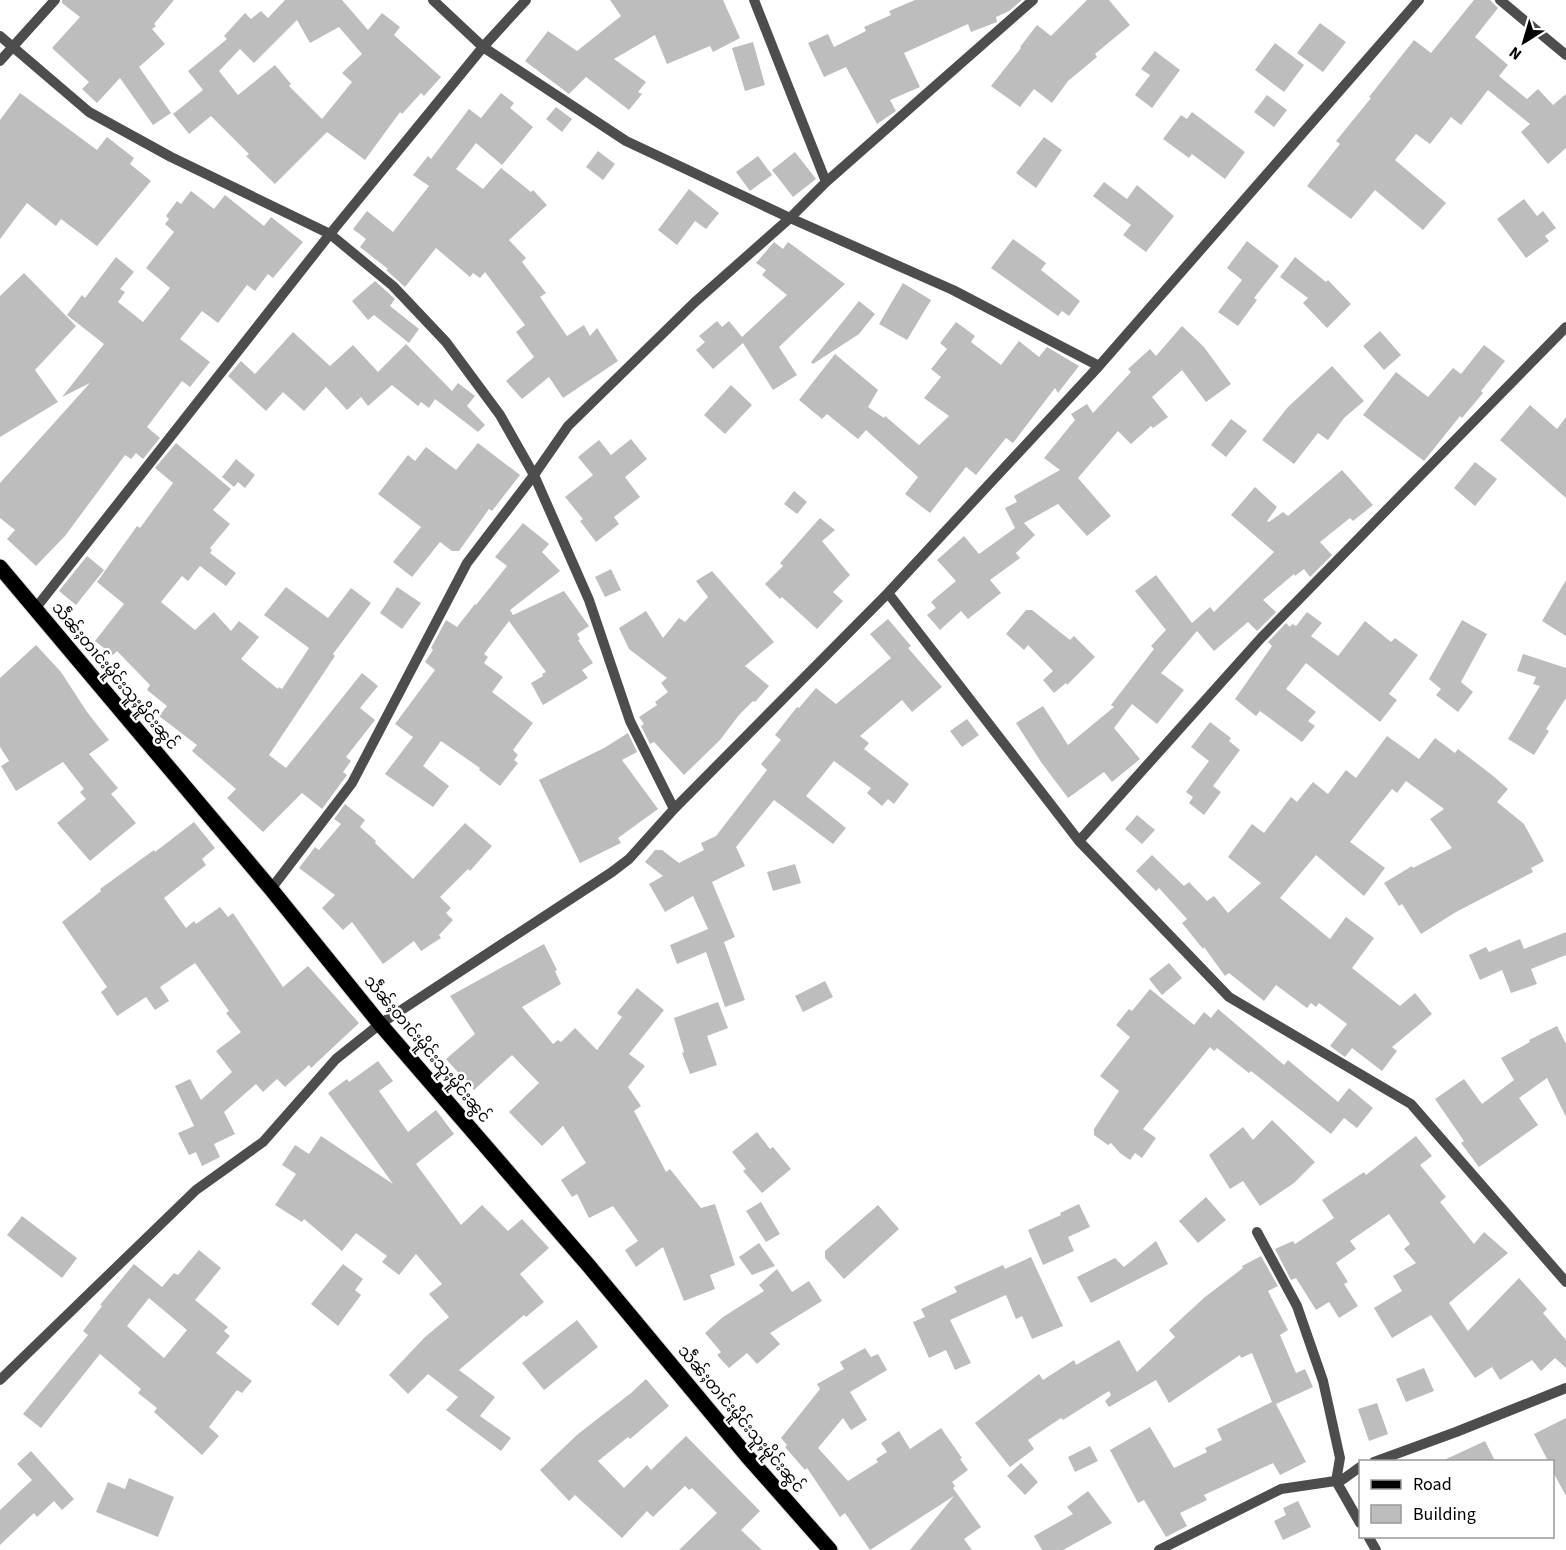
<svg xmlns="http://www.w3.org/2000/svg" width="1566" height="1550" viewBox="0 0 1566 1550" font-family="'Source Sans 3','Noto Sans Myanmar',sans-serif">
<style>
.building{fill:#bdbdbd;fill-rule:evenodd}
.lines{fill:none;stroke-linecap:round;stroke-linejoin:round}
.major-casing{stroke:#dbdbdb;stroke-width:17}
.minor{stroke:#4d4d4d;stroke-width:10}
.major{stroke:#000;stroke-width:15}
.labels{text-anchor:middle;dominant-baseline:central;stroke-width:5;stroke-linejoin:round;paint-order:stroke}
.street-label{font-size:16px;fill:#000;stroke:#fff}
</style>
<rect width="100%" height="100%" fill="#fff"/>
<!-- building -->
<path class="building" d="M62,0H174L154,24L156,26L152,29L165,44L139,67L171,113L153,125L120,78L97,103L82,89L89,82L52,48L80,17L62,3Z
M285,0H342L368,30L382,13L400,27L394,35L441,77L424,96L421,93L402,114L400,112L365,160L327,132L275,184L246,156L249,154L211,116L189,134L173,114L203,90L188,71L227,39L224,36L245,13L251,19L261,11L268,18ZM297,20L310,43L339,27L362,54L342,73L352,82L322,119L289,86L291,84L275,65L238,95L219,71L240,49L254,63Z
M610,0H723L740,38L713,52L710,46L667,64L655,35L614,59L646,82L638,92L642,94L629,110L586,77L569,94L525,61L548,31L577,51L621,16Z
M915,0H1022L1009,11L996,17L997,22L971,32L968,24L904,53L920,87L890,100L896,111L877,124L846,67L824,77L808,43L828,34L834,47L866,31L864,27L891,15L889,11Z
M1087,0H1109L1130,25L1095,54L1097,57L1068,81L1052,103L1034,89L1020,107L991,86L1021,48L1020,47L1037,25L1051,36Z
M1474,0H1490L1498,8L1475,37L1508,65L1499,76L1527,99L1538,89L1553,105L1566,94V148L1548,164L1521,132L1530,124L1488,90L1461,125L1451,117L1430,144L1416,134L1395,160L1446,203L1423,230L1375,190L1351,219L1307,186L1340,144L1336,141L1371,98L1369,97L1414,40L1431,53Z
M1320,23L1346,42L1323,72L1297,53Z
M753,42L765,85L745,91L732,48Z
M1275,43L1304,65L1284,92L1255,70Z
M1155,51L1180,70L1152,108L1135,95L1150,75L1141,69Z
M20,93L97,150L107,137L134,158L130,164L151,181L97,246L61,219L56,226L27,203L0,239V120Z
M501,93L514,103L510,108L533,127L502,165L476,143L456,169L483,189L501,168L531,192L533,190L547,205L509,240L526,258L522,262L546,293L540,297L567,336L584,325L590,336L597,328L618,361L563,398L549,377L522,399L506,381L534,357L516,332L525,325L485,272L480,278L473,273L470,277L436,248L405,287L386,270L388,269L360,247L366,239L353,229L367,211L393,232L429,186L413,175L428,156L431,159L469,109L481,118Z
M1267,95L1287,110L1274,127L1254,112Z
M556,107L572,119L562,132L546,119Z
M1192,112L1245,152L1225,179L1192,154L1189,158L1163,139L1181,115L1187,119Z
M1044,137L1062,150L1036,188L1016,173Z
M598,151L615,164L603,180L586,167Z
M795,152L816,179L793,197L772,170Z
M758,156L772,175L750,191L736,172Z
M1104,182L1127,199L1137,185L1174,216L1146,252L1123,235L1131,225L1093,196Z
M689,189L719,213L706,229L695,221L677,245L658,230Z
M191,191L214,209L225,195L264,226L271,217L303,242L273,278L268,274L255,291L247,285L218,323L202,311L180,339L210,362L190,387L182,381L147,427L160,438L143,459L136,453L131,459L125,455L65,536L36,566L7,539L15,530L0,518V483L90,383L62,397L104,344L67,315L82,295L85,298L116,257L134,272L120,289L125,292L118,302L143,322L170,288L146,268L174,232L165,224L169,219L166,216L177,201L181,204Z
M1524,199L1537,216L1543,211L1556,228L1545,236L1549,241L1526,258L1497,219Z
M1013,239L1046,263L1041,270L1080,301L1069,316L1062,311L1058,316L991,268Z
M1247,241L1279,266L1254,298L1257,300L1238,326L1218,312L1242,280L1227,268Z
M774,242L783,249L788,242L845,284L779,347L797,375L773,390L743,343L713,369L696,350L705,342L699,336L717,321L722,327L729,321L742,337L787,295L762,275L766,270L756,263Z
M1295,257L1326,282L1328,280L1351,304L1327,328L1303,303L1308,298L1280,277Z
M24,273L76,326L35,370L58,402L0,437V296Z
M375,281L395,299L390,306L419,329L409,343L374,315L368,320L352,301Z
M903,283L931,300L907,340L879,324Z
M859,301L875,314L859,334L813,364L811,362Z
M956,322L975,336L971,342L1001,365L1019,341L1039,357L1047,347L1079,366L1058,393L1055,388L1013,443L1006,438L976,475L966,467L930,513L905,494L918,477L866,430L858,439L827,414L822,419L799,400L835,354L878,390L868,407L884,418L885,416L919,445L949,416L924,398L941,377L931,369L947,349L940,343Z
M1182,326L1204,347L1231,384L1206,402L1182,370L1152,397L1168,417L1153,428L1151,426L1131,444L1118,431L1078,478L1111,516L1087,536L1058,504L1024,523L1035,535L1016,553L1020,558L990,580L1001,593L968,619L961,611L940,630L927,615L936,608L931,602L956,581L937,560L964,536L979,554L1015,528L1005,508L1017,502L1014,496L1060,470L1044,458L1075,420L1071,414L1087,404L1093,413L1131,372L1128,369L1150,349L1156,356Z
M1380,331L1401,355L1384,370L1363,346Z
M293,332L330,366L353,345L378,372L406,344L452,391L458,383L475,396L467,406L485,425L478,432L435,399L429,408L421,402L418,406L392,385L368,406L361,397L347,410L326,387L304,411L283,392L266,411L228,376L241,361L255,374Z
M1484,345L1505,361L1481,391L1483,393L1462,418L1460,416L1424,461L1363,415L1396,372L1428,397L1453,368L1461,374Z
M1332,366L1364,401L1344,418L1328,440L1318,433L1294,464L1262,440L1288,407Z
M731,385L752,405L725,434L704,415Z
M1530,405L1557,429L1566,417V498L1500,440Z
M1231,419L1247,431L1226,457L1211,445Z
M631,439L647,459L625,477L640,497L614,517L619,524L596,542L580,521L583,519L565,497L593,475L578,457L599,440L611,455Z
M176,443L231,489L213,510L230,524L210,548L212,550L210,553L236,573L226,586L200,566L188,581L182,576L161,602L195,630L214,612L231,631L239,621L259,637L241,659L278,689L279,687L282,689L309,648L264,615L286,587L328,618L351,588L371,603L333,654L335,656L269,755L286,768L362,673L378,686L360,708L375,720L346,757L351,761L343,772L347,775L322,809L302,793L263,832L227,798L236,789L192,751L197,745L159,716L167,706L147,690L150,685L117,651L113,655L95,641L124,604L97,582L137,526L140,528L173,483L155,468Z
M478,443L520,475L492,511L489,509L459,551H452L440,542L412,577L393,562L421,527L378,494L408,455L415,461L426,447L456,470Z
M236,459L255,475L245,488L238,482L234,487L222,477Z
M1475,462L1497,479L1475,506L1454,488Z
M1342,470L1373,505L1353,521L1350,518L1320,542L1332,555L1310,577L1304,569L1295,576L1294,574L1263,600L1276,612L1257,631L1248,622L1214,651L1197,631L1161,673L1184,690L1157,724L1132,704L1114,728L1140,759L1112,782L1104,772L1068,798L1041,762L1016,723L1043,706L1068,745L1114,707L1111,705L1154,649L1151,646L1166,630L1135,591L1156,575L1192,623L1210,607L1214,612L1274,552L1231,515L1255,487L1277,507L1267,521L1269,522L1283,512L1288,516Z
M794,491L807,502L797,514L784,504Z
M820,518L835,530L822,541L850,575L833,592L843,601L817,629L782,597L780,599L765,584L783,566L780,563Z
M523,523L549,544L542,552L560,571L510,610L513,615L564,591L589,626L577,634L580,639L578,640L593,663L582,670L588,678L543,705L531,683L543,676L542,674L546,672L509,621L484,654L488,657L484,663L503,677L492,692L533,723L513,750L518,755L514,760L518,763L500,786L479,770L480,768L441,741L423,766L449,786L433,807L385,774L413,737L395,724L435,670L425,662L433,650L431,648L446,620L457,627L475,604L476,605L507,566L495,557Z
M87,556L104,570L76,605L59,591Z
M611,569L621,590L605,597L595,577Z
M712,571L774,642L745,666L769,686L755,702L753,701L739,715L720,740L684,775L654,742L650,744L641,726L644,724L639,717L657,705L655,702L668,692L661,683L667,678L629,649L619,628L646,611L663,638L679,618L685,622L708,597L696,581Z
M1566,580V636L1542,621Z
M397,587L421,603L402,629L380,613Z
M1026,610H1032L1070,640L1074,636L1095,657L1067,685L1066,683L1054,693L1043,680L1053,671L1028,645L1024,650L1006,634Z
M1307,612L1322,623L1311,636L1338,656L1365,621L1391,642L1395,638L1418,655L1389,694L1397,700L1380,722L1306,663L1286,689L1316,712L1308,721L1315,726L1302,742L1260,711L1256,716L1235,699L1272,646L1268,642L1286,623L1290,627L1292,624L1296,626Z
M888,619L911,646L908,648L942,687L912,712L902,700L860,736L869,743L864,749L909,784L894,804L888,799L882,806L867,793L871,788L834,761L806,796L846,828L833,844L774,800L736,847L745,866L712,882L735,937L724,942L745,1000L725,1007L706,952L677,964L670,945L708,929L693,896L665,912L649,884L663,876L645,862L655,850H662L679,863L704,850L701,843L716,836L767,770L761,764L781,740L775,735L797,707L799,708L816,688L836,704L891,658L870,634Z
M1462,620L1487,634L1461,682L1473,692L1458,712L1436,695L1441,689L1429,679Z
M36,645L61,672L87,712L109,740L89,754L118,788L111,794L136,823L90,861L57,823L86,799L80,792L84,789L63,762L16,791L1,766L9,761L0,747V678Z
M1523,654L1566,668V698L1546,729L1549,731L1534,755L1508,739L1540,686L1533,684L1536,677L1517,671Z
M967,719L979,735L962,747L950,731Z
M1210,722L1231,738L1229,741L1240,750L1213,786L1221,792L1204,815L1189,803L1193,797L1186,792L1209,761L1191,747Z
M628,733L637,752L622,760L658,809L618,838L621,843L580,863L539,780L604,748Z
M1387,736L1419,759L1435,738L1455,753L1458,749L1492,775L1508,789L1497,802L1524,824L1544,861L1531,868L1533,872L1456,912L1421,934L1402,904L1399,906L1384,883L1412,866L1413,868L1452,848L1430,819L1444,809L1406,781L1397,793L1392,789L1350,842L1385,868L1364,896L1316,855L1280,898L1330,939L1346,917L1374,938L1352,968L1400,1006L1415,993L1432,1014L1392,1047L1397,1051L1382,1071L1352,1048L1345,1057L1330,1046L1347,1024L1319,1003L1316,1007L1311,1003L1307,1008L1276,985L1264,1001L1229,973L1225,976L1204,947L1203,949L1182,923L1187,919L1159,888L1156,891L1136,871L1152,855L1184,886L1189,882L1207,901L1214,896L1228,913L1261,883L1228,857L1252,824L1264,833L1291,797L1297,802L1313,782L1328,794L1346,770L1356,778Z
M345,804L365,820L360,827L376,841L375,843L413,879L465,823L492,846L470,871L468,869L440,897L451,908L446,913L453,920L439,935L441,938L421,951L414,941L383,964L352,922L343,930L322,908L335,895L299,868L315,847L319,850L341,824L334,819Z
M1137,815L1155,830L1142,844L1125,829Z
M194,822L215,848L202,859L206,865L164,898L186,928L194,921L196,924L220,907L228,917L233,913L283,987L308,966L359,1023L311,1068L309,1065L285,1087L277,1079L263,1092L256,1084L224,1112L235,1134L214,1144L220,1157L202,1166L196,1152L189,1155L178,1133L194,1126L175,1086L190,1079L201,1100L232,1072L216,1051L241,1032L226,1013L229,1011L195,963L160,987L169,1001L155,1010L146,997L117,1016L101,992L107,987L62,922L101,891L100,889L154,850L155,852Z
M795,864L801,883L773,891L767,872Z
M1566,932V955L1531,969L1537,984L1511,993L1502,970L1480,980L1469,955L1486,947L1489,952L1520,939L1524,949Z
M544,944L557,970L555,971L561,984L522,1007L553,1044L558,1040L561,1042L575,1028L597,1050L622,1017L617,1013L637,988L664,1010L629,1054L645,1066L628,1087L641,1106L634,1111L666,1172L670,1169L701,1208L715,1204L735,1265L710,1275L715,1289L684,1301L663,1247L636,1267L625,1250L638,1241L613,1206L589,1218L577,1194L572,1197L561,1180L586,1163L563,1126L542,1146L509,1112L539,1083L512,1055L474,1090L446,1059L475,1034L450,996Z
M1169,963L1182,978L1162,995L1149,979Z
M825,981L833,997L803,1012L795,996Z
M1150,989L1194,1025L1204,1012L1211,1018L1218,1009L1284,1065L1288,1060L1338,1102L1349,1088L1373,1108L1357,1128L1344,1118L1331,1134L1251,1071L1249,1073L1217,1048L1214,1051L1210,1047L1143,1129L1156,1138L1142,1158L1135,1153L1130,1160L1120,1153L1111,1143L1108,1145L1094,1135V1129L1119,1091L1100,1076L1130,1037L1116,1025L1129,1009L1132,1011Z
M718,1002L728,1028L707,1036L717,1065L690,1074L682,1053L684,1052L674,1018Z
M1557,1026L1566,1044V1117L1547,1078L1519,1098L1538,1125L1479,1167L1461,1143L1464,1141L1435,1099L1464,1079L1482,1104L1514,1080L1501,1058L1530,1042L1529,1040Z
M378,1061L393,1081L379,1091L408,1132L436,1110L454,1134L416,1164L461,1225L482,1205L508,1231L522,1219L549,1248L520,1274L544,1302L526,1317L524,1315L459,1370L495,1397L480,1416L511,1438L501,1451L446,1410L458,1397L428,1374L408,1394L389,1375L425,1337L449,1317L429,1294L442,1284L416,1254L399,1275L382,1262L387,1256L356,1233L342,1251L304,1219L302,1222L275,1205L296,1174L282,1165L295,1145L309,1154L321,1136L393,1184L328,1093L347,1079L349,1082Z
M1272,1120L1315,1162L1294,1183L1260,1206L1243,1181L1230,1189L1209,1155L1243,1127L1253,1140Z
M757,1132L770,1149L773,1147L791,1169L762,1193L743,1171L746,1169L732,1152Z
M1416,1136L1432,1156L1420,1165L1446,1197L1440,1202L1474,1244L1484,1232L1508,1253L1449,1303L1468,1331L1519,1278L1547,1309L1543,1313L1566,1340V1368L1555,1358L1541,1371L1532,1360L1500,1380L1492,1367L1475,1378L1431,1315L1392,1338L1374,1308L1402,1291L1393,1276L1416,1263L1404,1249L1410,1244L1389,1214L1350,1241L1356,1249L1336,1263L1348,1282L1344,1284L1358,1306L1339,1318L1329,1302L1316,1310L1296,1278L1291,1280L1275,1249L1293,1241L1295,1244L1334,1218L1322,1200L1364,1172L1366,1175Z
M1206,1197L1226,1220L1198,1243L1179,1221Z
M761,1202L780,1234L766,1242L746,1211Z
M1079,1204L1090,1227L1068,1237L1074,1251L1043,1265L1028,1230L1061,1215L1060,1213Z
M878,1205L899,1229L844,1279L825,1258V1251Z
M22,1216L77,1258L62,1278L7,1235Z
M1156,1241L1168,1264L1091,1303L1077,1277L1115,1258L1124,1267Z
M759,1243L775,1266L752,1275L739,1257Z
M199,1250L221,1268L195,1300L228,1327L224,1331L230,1336L216,1353L252,1381L242,1393L237,1390L209,1427L219,1436L202,1455L154,1412L157,1408L138,1393L141,1389L100,1354L41,1428L23,1414L88,1335L83,1331L102,1306L100,1305L134,1264L162,1287L174,1273L178,1275ZM149,1298L187,1330L164,1358L127,1326Z
M1261,1256L1278,1286L1268,1291L1288,1330L1280,1335L1296,1373L1305,1369L1313,1387L1276,1404L1306,1462L1280,1475L1273,1463L1204,1495L1207,1500L1180,1513L1187,1526L1166,1537L1144,1500L1138,1503L1110,1450L1150,1427L1174,1468L1207,1452L1205,1448L1222,1440L1217,1429L1272,1402L1252,1353L1241,1358L1240,1355L1169,1403L1156,1380L1109,1407L1105,1401L1111,1395L1109,1391L1063,1420L1061,1418L1028,1440L1034,1449L1010,1467L975,1423L1039,1374L1043,1380L1074,1360L1076,1365L1119,1340L1137,1372L1175,1337L1169,1330L1205,1297L1243,1268L1242,1266Z
M1031,1257L1063,1326L1032,1339L1022,1316L1016,1319L1006,1295L950,1320L971,1363L955,1370L946,1350L929,1358L913,1322L925,1317L921,1309L957,1292L954,1287L1003,1265L1005,1269Z
M343,1264L363,1279L355,1290L361,1295L338,1326L311,1304Z
M777,1269L792,1292L809,1281L822,1301L770,1333L780,1344L757,1364L747,1353L729,1368L717,1355L721,1352L705,1333L723,1317L764,1291L759,1285Z
M577,1320L598,1347L544,1390L522,1363Z
M865,1348L871,1357L878,1354L887,1370L850,1392L867,1420L851,1430L843,1418L818,1448L848,1481L878,1462L876,1459L887,1452L881,1443L899,1431L910,1449L941,1428L962,1458L960,1459L968,1470L952,1482L955,1486L953,1488L981,1527L964,1539L972,1550H910L954,1496L870,1550L845,1513L840,1517L807,1468L805,1470L785,1447L787,1445L781,1438L820,1389L817,1384L844,1369L840,1362Z
M1424,1368L1434,1391L1406,1402L1396,1379Z
M646,1379L669,1406L630,1439L628,1437L598,1461L624,1488L647,1465L651,1470L686,1436L760,1511L741,1530L762,1550H679L717,1513L692,1488L689,1490L685,1486L653,1517L647,1511L622,1538L575,1495L569,1501L540,1470L578,1434L631,1393Z
M1377,1403L1388,1434L1369,1441L1358,1409Z
M1566,1418V1496L1552,1470V1461H1548L1534,1434Z
M1485,1441L1495,1461H1442Z
M1090,1446L1098,1461L1075,1472L1068,1457Z
M31,1451L74,1499L62,1510L54,1501L37,1517L34,1513L0,1545V1510L32,1480L17,1464Z
M1021,1463L1038,1482L1025,1495L1007,1476Z
M129,1478L174,1497L158,1537L96,1512L108,1482L125,1489Z
M1088,1491L1112,1523L1063,1550H1042L1034,1536L1073,1514L1067,1507Z
M1298,1501L1311,1527L1283,1540L1274,1521L1286,1515L1283,1508Z"/>
<g class="lines">
<defs>
<path id="major" d="M0,567L271,889L380,1024L589,1266L747,1456L830,1550"/>
</defs>
<!-- major casing -->
<use href="#major" class="major-casing"/>
<!-- minor -->
<path class="minor" d="M433,0L483,47L626,141L790,218L953,290L1099,366
M754,0L826,182
M1500,0L1566,55
M0,36L89,112L171,157L330,234L393,286L446,342L500,415L534,475L589,600L630,721L674,809
M0,61L55,0
M888,593L1079,841L1229,997L1411,1104L1566,1282
M35,609L330,234L483,47L526,0
M1079,841L1261,638L1566,327
M271,889L352,783L467,563L534,475L568,426L695,302L790,218L826,182L1033,0
M1257,1232L1297,1306L1323,1381L1340,1458L1336,1481L1360,1523
M0,1380L196,1190L263,1142L336,1059L380,1024L612,872L629,859L674,809L888,593L1099,366L1419,0
M1374,1462L1456,1432L1566,1388
M1368,1536L1376,1550
M1159,1550L1281,1489L1342,1480L1360,1467"/>
<!-- major -->
<use href="#major" class="major"/>
</g>
<g class="labels">
<!-- street labels -->
<g class="street-label">
<text transform="translate(115 676) rotate(50)">သဵၼ်ႈတၢင်းမိူင်းသူႈမိူင်းၼွင်</text>
<text transform="translate(427 1049) rotate(50)">သဵၼ်ႈတၢင်းမိူင်းသူႈမိူင်းၼွင်</text>
<text transform="translate(741 1419) rotate(50)">သဵၼ်ႈတၢင်းမိူင်းသူႈမိူင်းၼွင်</text>
</g>
</g>
<!-- legend -->
<rect x="1359" y="1460" width="195" height="78" fill="#ffffff" stroke="#999999" stroke-width="1.5"/>
<rect x="1371" y="1480" width="30" height="9" fill="#000000" stroke="#999999" stroke-width="1.5"/>
<text x="1413" y="1490" font-size="18" fill="#000000">Road</text>
<rect x="1371" y="1505" width="30" height="18" fill="#bdbdbd" stroke="#999999" stroke-width="1.5"/>
<text x="1413" y="1520" font-size="18" fill="#000000">Building</text>
<!-- north arrow -->
<g transform="translate(1524 42) rotate(217)" stroke="#ffffff" stroke-width="4.5" paint-order="stroke">
<path d="M0-4.5L10 22L0 15L-10 22Z" fill="#000000"/>
<text y="-9" font-size="16" font-weight="bold" text-anchor="middle" fill="#000000">N</text>
</g>
</svg>
